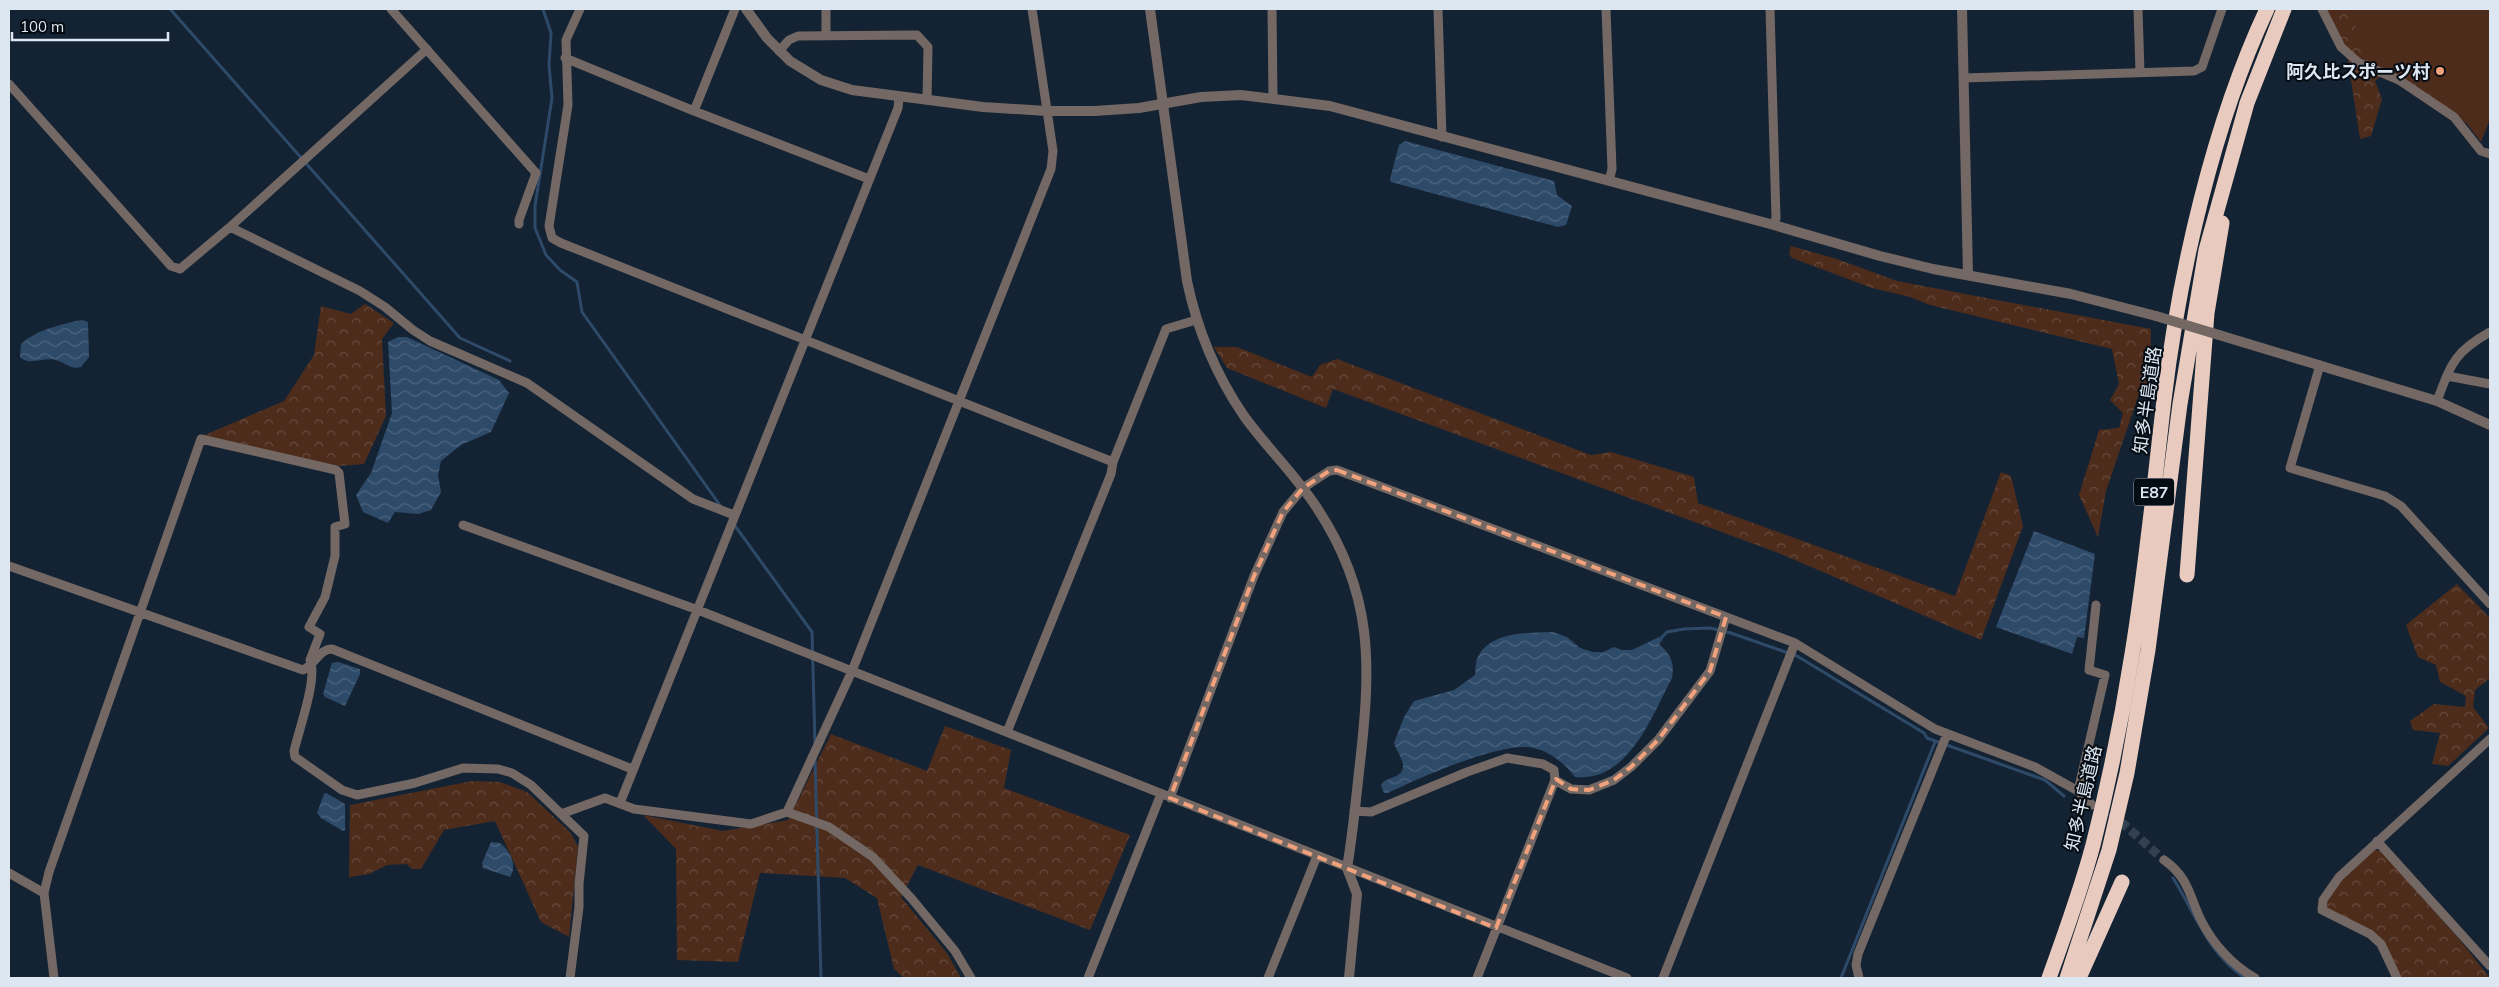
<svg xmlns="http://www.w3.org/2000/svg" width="2499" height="987" viewBox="0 0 2499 987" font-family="Mulish,'Noto Sans JP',sans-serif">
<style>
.forest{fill:url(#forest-crowns)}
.pitch{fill:#4d2c1c}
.water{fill:url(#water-waves)}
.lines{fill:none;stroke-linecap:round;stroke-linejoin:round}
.stream{stroke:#2e4a69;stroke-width:3}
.minor-tunnel{stroke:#324050;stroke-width:9;stroke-dasharray:9 4.5;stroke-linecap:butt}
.minor{stroke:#736863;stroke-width:9}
.tertiary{stroke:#736863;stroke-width:10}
.motorway{stroke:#e8cbbe;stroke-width:15}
.tertiary-bridge{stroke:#736863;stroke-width:10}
.marked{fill:none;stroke:#f1a17c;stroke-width:4;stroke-dasharray:10 6;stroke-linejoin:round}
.poi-dot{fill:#f1a17c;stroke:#060c13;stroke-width:2}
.labels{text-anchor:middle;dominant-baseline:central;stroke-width:4;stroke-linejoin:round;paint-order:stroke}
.shield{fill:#060c13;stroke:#9ca5af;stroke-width:1}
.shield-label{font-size:16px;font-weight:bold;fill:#dde7f2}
.poi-label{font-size:18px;font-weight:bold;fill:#dde7f2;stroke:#060c13;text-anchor:end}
.street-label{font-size:18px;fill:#dde7f2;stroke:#060c13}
</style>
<defs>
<pattern id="forest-crowns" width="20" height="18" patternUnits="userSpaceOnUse" patternTransform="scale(1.25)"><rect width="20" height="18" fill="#4d2c1c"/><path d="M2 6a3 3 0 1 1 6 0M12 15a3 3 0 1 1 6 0" fill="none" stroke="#664b3d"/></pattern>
<pattern id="water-waves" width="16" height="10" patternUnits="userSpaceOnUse" patternTransform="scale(1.25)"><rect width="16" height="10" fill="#2e4a69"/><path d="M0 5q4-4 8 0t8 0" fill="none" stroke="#4c647f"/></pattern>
</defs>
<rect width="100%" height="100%" fill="#142333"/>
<!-- forest -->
<path class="forest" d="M2326,9H2428L2482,134L2415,88L2384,74L2375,81L2382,99L2371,136L2360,139L2347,54Z
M1791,246L1837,259L1897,281L2151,329L2150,383L2141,388L2106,491L2098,537L2079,495L2099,430L2119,428L2123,413L2110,400L2119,384L2112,349L1930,305L1910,297L1872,288L1792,258L1789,254Z
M365,304L394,323L382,339L386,416L364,464L339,466L200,437L284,401L314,355L321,306L351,314Z
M1214,347H1237L1312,377L1320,365L1337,359L1591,455L1611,452L1694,477L1698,503L1955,596L2001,472L2011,476L2023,526L1981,640L1776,552L1333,389L1326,408L1227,368Z
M2457,584L2490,618V678L2475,690L2473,707L2489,728L2448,766L2432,764L2440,733L2413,730L2410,721L2434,704L2465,707L2466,696L2440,682L2436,665L2418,657L2406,625Z
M945,726L1011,750L1004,788L1130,835L1090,930L918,865L901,897L947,953L961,978H904L894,969L877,898L845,878L760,873L738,962L677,960L676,849L643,815L723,831L788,820L831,734L927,771Z
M472,781L500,782L527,792L571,833L578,847L569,937L541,922L495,821L444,830L421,869H412L407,864L387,865L369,874L349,877L350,805Z
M2372,849L2381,851L2459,939L2490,978H2402L2383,942L2326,909L2325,902L2342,878Z"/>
<!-- pitch -->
<path class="pitch" d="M2341,9H2490V119L2481,142L2461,116L2413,82L2368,60L2353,19Z"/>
<!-- water -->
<path class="water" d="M1405,141L1554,181L1557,195L1572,206L1566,225L1558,227L1391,182L1390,179L1399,145Z
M82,320L88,322L89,357L81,367C71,370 67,364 59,361C47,355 29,367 20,357L21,344C36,330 62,324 82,320Z
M398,337H407L499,380L509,393L491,432L461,445L441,461L438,475L441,492L431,510L418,514L395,512L388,523L363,512L356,495L371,473L392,413L388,342Z
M2034,531L2095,554L2084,638L2077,637L2072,654L1996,627Z
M1553,632L1567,637L1580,648L1593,652H1603L1614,647L1622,650H1632L1659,637L1663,639L1659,644C1670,654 1675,662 1672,678C1651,717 1629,782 1575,777C1565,764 1551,752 1534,748C1503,740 1417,779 1388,793H1384L1381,785C1386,776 1404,779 1403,765C1403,759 1396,750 1394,743L1404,717L1414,701L1454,690L1475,675C1476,667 1475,660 1480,653C1496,631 1529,633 1553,632Z
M338,662L360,669V674L345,706L325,697L323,694L331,666L332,663Z
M326,793L345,804V830L343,831L321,818L317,813L324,794Z
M491,842L500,843C510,851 518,865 510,877L483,868L482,863Z"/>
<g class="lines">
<!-- stream -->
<path class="stream" d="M170,9L460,338L510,361
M543,9L551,33L549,65L552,98L535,206V228L546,255L560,270L577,282L582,312L722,508
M733,523L812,632L815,744
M1658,641L1667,632L1684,629L1710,628L1731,633L1797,656L1924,733L1927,738L2045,780L2064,796
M815,758L821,978
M2173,878C2197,916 2206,951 2245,978
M1841,978L1935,742"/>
<!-- minor-tunnel -->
<path class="minor-tunnel" d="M2098,808L2109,811L2164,860"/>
<!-- minor -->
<path class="minor" d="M391,9L536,173L519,220V224
M580,9L566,40L568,105L549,226L552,238L561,243L1113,462
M735,9L694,111L869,179
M826,9V35
M1272,9L1273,98
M1438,9L1442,137
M1606,9L1612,169L1609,181
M1770,9L1776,218L1774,225
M2138,9L2140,72
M2322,9L2341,47L2359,63L2399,80L2454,117L2481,151L2490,154
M779,51L789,40L798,36L917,35L928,47L927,100
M565,58L694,111
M1964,78L2194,71L2202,67L2222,9
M9,84L171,266L180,269L230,227L427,49
M230,227L360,291L385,307L413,330L430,341L527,383L693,499L734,515
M2320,365L2290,468L2385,496L2401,506L2490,604
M2447,376L2490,384
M2437,401C2451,364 2454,352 2490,332
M463,525L698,610L1627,978
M9,566L303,670C316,664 319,649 332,649L632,769
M1007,732L1111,474L1113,462L1166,329L1196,320
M1555,780L1571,789L1589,790L1614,780L1631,767L1658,740L1710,671L1726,617
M2078,791L2105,675L2089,670L2096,605
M1170,798L1254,576L1283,512L1303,488L1329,471L1337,470L1795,643L1935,729L2035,767L2078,791L2092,805
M620,803L898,108L899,98
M1354,811L1371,812L1467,772L1507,758L1543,764L1554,770L1555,780L1477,978
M787,812L852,671L1051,169L1053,151L1032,9
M561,814L605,798L634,809L751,824L787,812L829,827L873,857L912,899L955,951L971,978
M2377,841L2490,966
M2164,860C2188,877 2189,894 2200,918C2212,943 2232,965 2255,978
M9,873L44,893
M54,978L44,893L49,872L201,439L336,470L339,473L345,524L335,527V556L325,597L309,627L320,634L310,660C318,678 299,729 294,751L295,757L342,790L357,795L415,783L463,768L498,769L512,773L531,785L584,836L579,884V907L570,978
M1088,978L1161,794
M1268,978L1317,856
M1663,978L1795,643
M1859,978L1856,965L1858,954L1947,734
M2397,978L2381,944L2370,934L2322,910L2323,900L2339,877L2490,739"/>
<!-- tertiary -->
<path class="tertiary" d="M746,9L767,38L790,61L821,80L852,90L983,107L1046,111H1095L1139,108L1201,97L1241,95L1330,106L1774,225L1880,256L1933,269L2071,294L2156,316
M1150,9L1187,281C1197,329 1216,375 1244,416C1267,448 1296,475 1317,508C1374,594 1371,665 1360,763C1356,798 1353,833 1347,868L1357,894L1349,978
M1962,9L1968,274
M2219,335L2437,401L2490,425"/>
<!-- motorway -->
<path class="motorway" d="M2187,575L2207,313L2222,223
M2049,978C2065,934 2081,890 2093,845C2109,782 2122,718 2132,654C2146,569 2154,485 2164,400C2179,274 2213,124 2267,9
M2067,978L2109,850L2127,773L2148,650L2180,404L2206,250L2247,103L2284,9
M2079,978L2122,882"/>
<!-- tertiary-bridge -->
<path class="tertiary-bridge" d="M2156,316L2219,335"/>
</g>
<!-- marked area -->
<path class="marked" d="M1337,470L1726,617L1710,671L1658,740L1631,767L1614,780L1589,790L1571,789L1556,779L1496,928L1170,798L1254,576L1283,512L1303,488L1329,471Z"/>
<!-- markers -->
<circle class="poi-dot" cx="2440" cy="71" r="5"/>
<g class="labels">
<!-- shield labels -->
<rect class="shield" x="2134" y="478.5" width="40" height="27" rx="4"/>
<g class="shield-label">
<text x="2154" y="492">E87</text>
</g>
<!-- poi labels -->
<g class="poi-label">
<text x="2430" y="71">阿久比スポーツ村</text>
</g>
<!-- street labels -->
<g class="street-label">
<text transform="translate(2147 400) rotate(-82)">知多半島道路</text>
<text transform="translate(2083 798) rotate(-77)">知多半島道路</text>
</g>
</g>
<!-- border -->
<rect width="2499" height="987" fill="none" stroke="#dde7f2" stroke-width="20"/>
<!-- scale -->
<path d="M12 32v8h156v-8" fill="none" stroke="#dde7f2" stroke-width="2.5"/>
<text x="20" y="32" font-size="15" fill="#dde7f2" stroke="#060c13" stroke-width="4" paint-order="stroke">100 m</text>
</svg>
